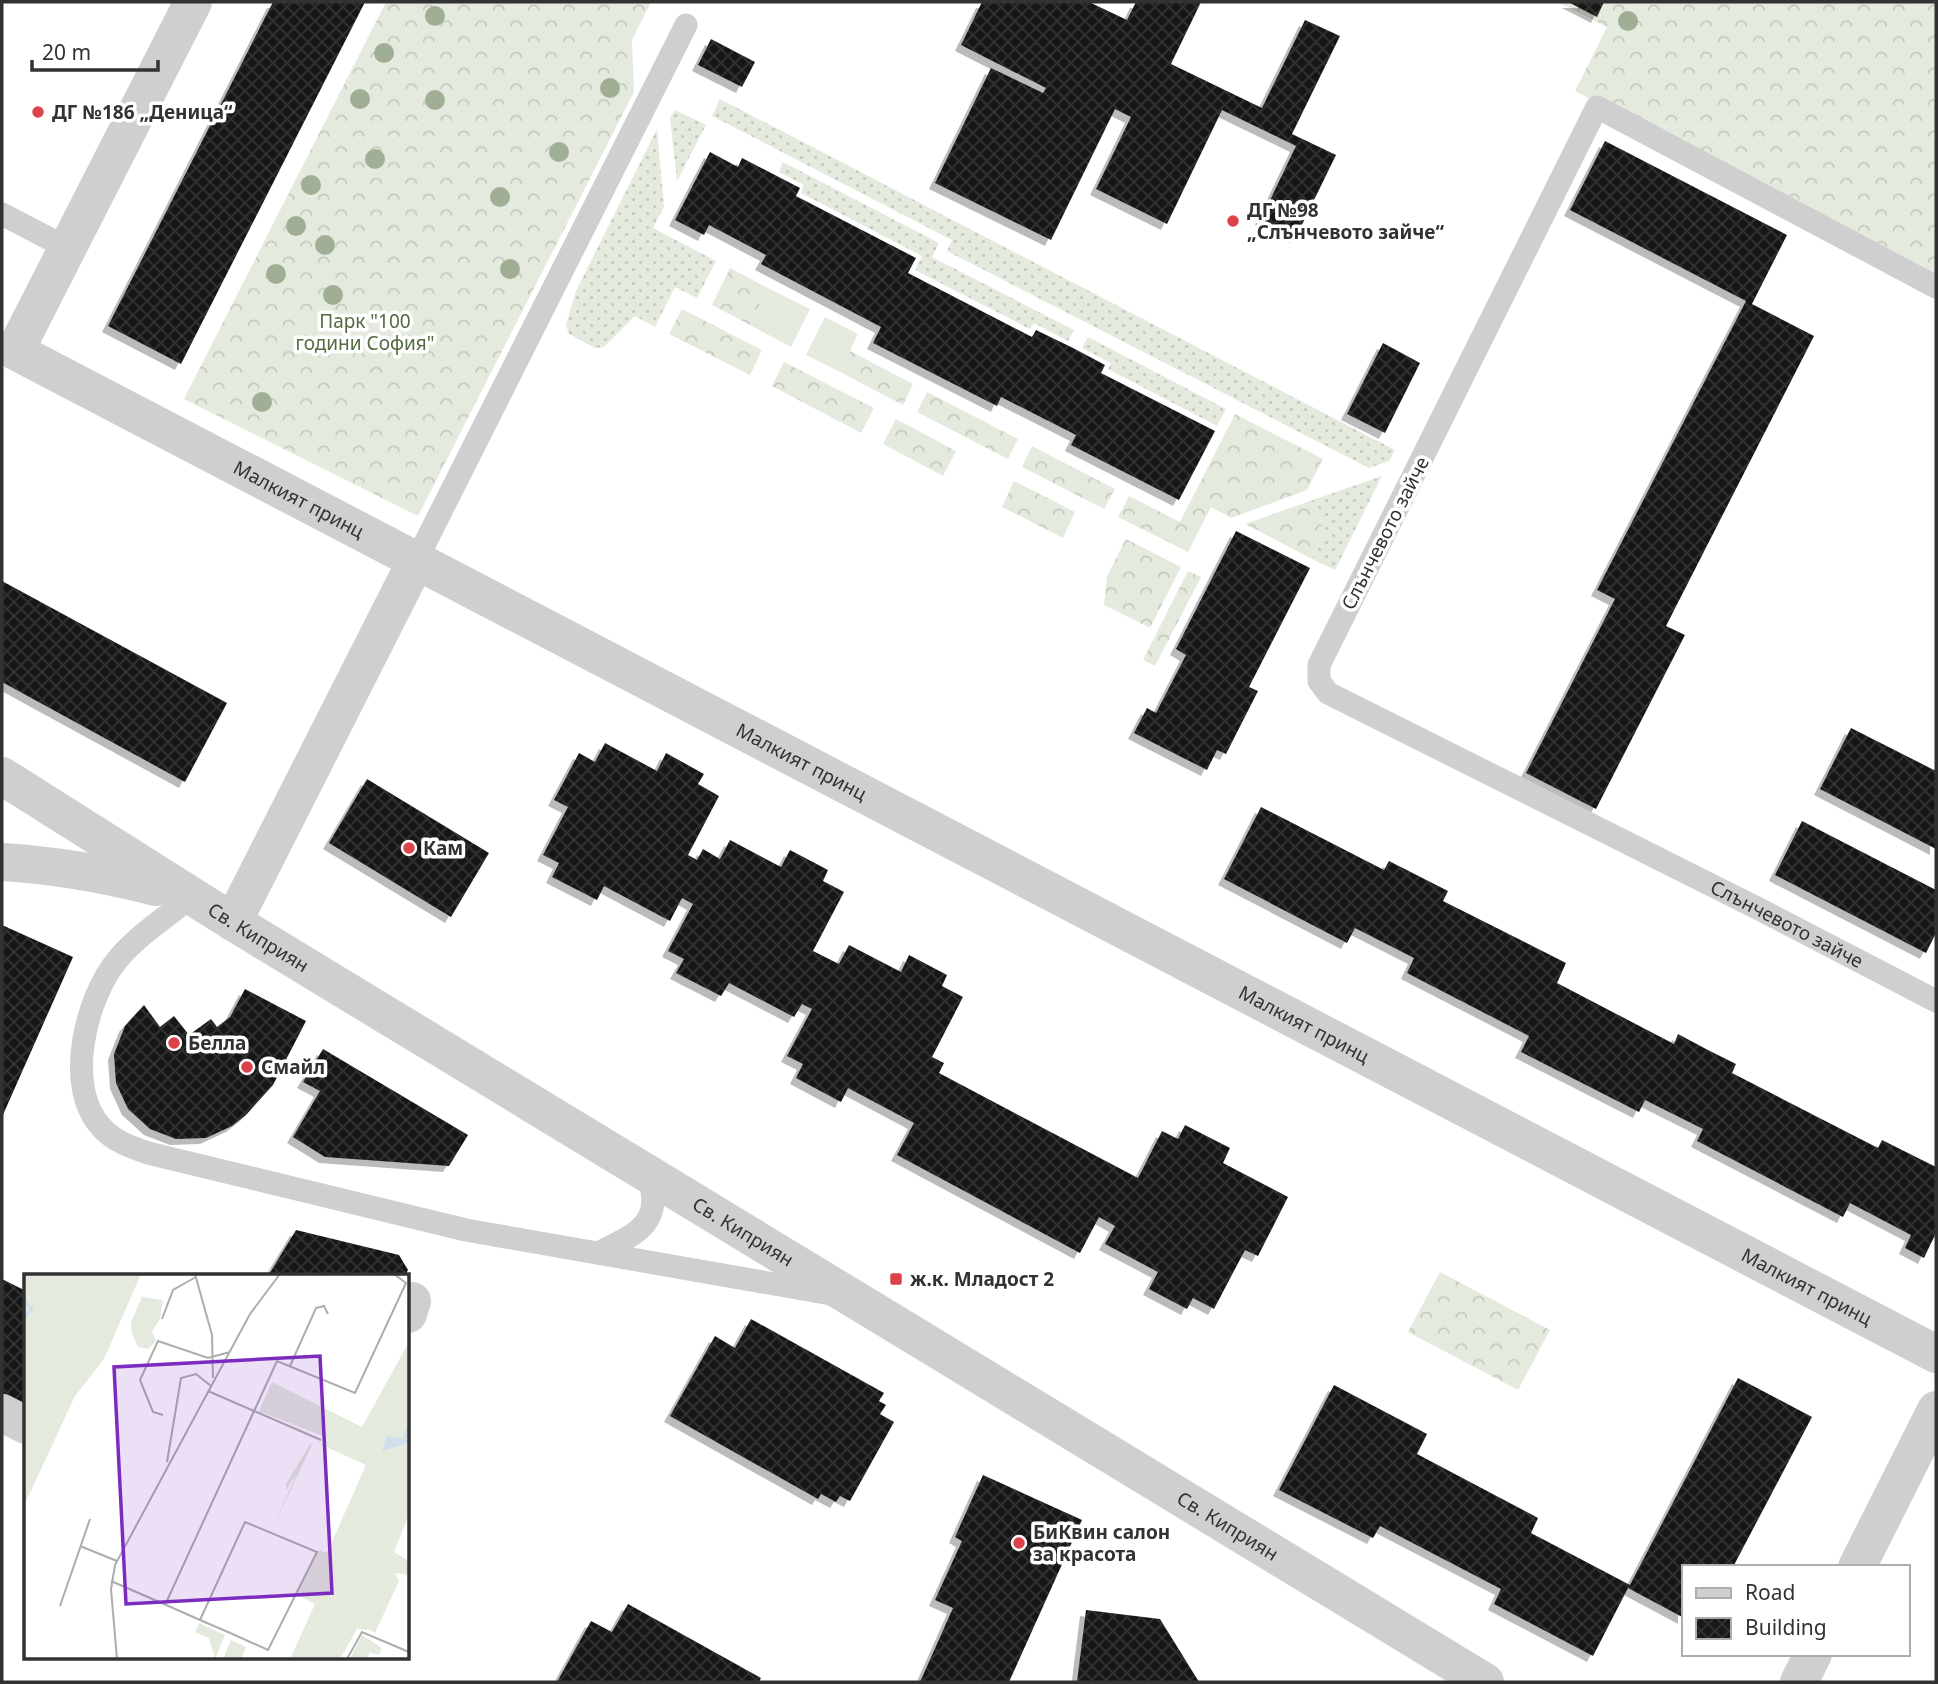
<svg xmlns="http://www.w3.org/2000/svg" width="1938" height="1684" viewBox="0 0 1938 1684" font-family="'Noto Sans',sans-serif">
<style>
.grass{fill:url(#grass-dots)}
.forest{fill:url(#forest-crowns)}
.garden{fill:#e5eade}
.building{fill:url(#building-cross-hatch);filter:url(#shadow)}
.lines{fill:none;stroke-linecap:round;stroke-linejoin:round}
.service{stroke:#cfcfcf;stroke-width:23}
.minor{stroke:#cfcfcf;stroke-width:38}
.tertiary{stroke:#cfcfcf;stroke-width:38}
.tree{fill:#a1ae96}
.poi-dot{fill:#db424a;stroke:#fff;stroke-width:2.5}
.labels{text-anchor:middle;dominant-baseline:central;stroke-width:7;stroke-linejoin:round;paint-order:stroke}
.poi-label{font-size:19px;font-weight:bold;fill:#323232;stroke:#fff;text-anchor:start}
.park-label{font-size:19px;fill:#546b41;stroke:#fff}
.street-label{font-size:19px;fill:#323232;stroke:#fff}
.inset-river{fill:none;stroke:#cfe0eb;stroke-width:3.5}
.inset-road{fill:none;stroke:#adadad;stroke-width:2}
.view{fill:#7b2cbf;fill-opacity:0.15;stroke:#7b2cbf;stroke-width:3.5}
.inset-edge{fill:none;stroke:#323232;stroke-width:3.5}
</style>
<defs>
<pattern id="grass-dots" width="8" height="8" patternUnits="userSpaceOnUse" patternTransform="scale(1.75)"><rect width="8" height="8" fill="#e5eade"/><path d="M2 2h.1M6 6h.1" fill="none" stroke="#c5c9bf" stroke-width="1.8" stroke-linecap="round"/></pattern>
<pattern id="forest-crowns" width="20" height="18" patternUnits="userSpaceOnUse" patternTransform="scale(1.75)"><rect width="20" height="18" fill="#e5eade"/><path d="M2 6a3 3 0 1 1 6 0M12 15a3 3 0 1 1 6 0" fill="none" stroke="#c5c9bf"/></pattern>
<pattern id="building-cross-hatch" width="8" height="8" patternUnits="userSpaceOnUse" patternTransform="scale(1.75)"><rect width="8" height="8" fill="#191919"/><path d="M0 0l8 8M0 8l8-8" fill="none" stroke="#323232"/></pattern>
<filter id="shadow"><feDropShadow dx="-6" dy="6" stdDeviation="0" flood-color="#0004"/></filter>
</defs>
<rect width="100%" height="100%" fill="#fff"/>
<!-- grass -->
<path class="grass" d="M720,99L1395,450L1389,461L1369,468L947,251L952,240L712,116Z
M675,110L706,125L677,181L670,118Z
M657,129L664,207L653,228L716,261L697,298L675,287L655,327L635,316L604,347L595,348L569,334L566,325L576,291Z
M783,162L939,243L932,257L1074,330L1068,341L1034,323L1030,329L915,270L922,256L801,193L804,185L779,172Z
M1088,337L1226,409L1217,426L1108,369L1111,363L1082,348Z
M1382,476L1335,570L1312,559C1324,533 1329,525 1310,501Z"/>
<!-- forest -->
<path class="forest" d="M386,2H651L632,40L634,92L418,516L184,399Z
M1558,2H1936V280L1575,91L1607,27Z
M730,268L768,288L750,325L712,305Z
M682,309L762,350L750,375L669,334Z
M850,351L913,384L903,405L840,372Z
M784,362L874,408L861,433L772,386Z
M927,392L1018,439L1008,459L917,412Z
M1235,414L1323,459L1307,490L1231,518L1211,507L1188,552L1118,517L1129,496L1180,522Z
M896,419L956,451L943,476L883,444Z
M1032,446L1115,489L1104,509L1022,467Z
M1014,481L1075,512L1063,538L1002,507Z
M1310,501C1329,525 1324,533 1312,559L1245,524Z
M1126,539L1181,567L1150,628L1104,605L1107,576Z
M1188,571L1201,577L1155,666L1143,660Z
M1440,1272L1550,1330L1518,1390L1408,1332Z"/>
<!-- garden -->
<path class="garden" d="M768,288L810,309L791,347L750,325Z
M825,317L858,334L840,372L806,355Z"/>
<!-- building -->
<path class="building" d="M273,2H365L181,364L108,326Z
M982,2H1089L1127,20L1136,2H1201L1171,64L1262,108L1305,20L1340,36L1292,134L1336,155L1296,237L1261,219L1296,146L1222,110L1167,224L1096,189L1131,117L1115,109L1051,240L935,183L991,68L1043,93L1046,88L961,45Z
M1568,2H1604L1597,17Z
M711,39L755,62L742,87L698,65Z
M1605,141L1787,235L1752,304L1814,336L1666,626L1685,635L1596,809L1526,773L1615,599L1597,590L1746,301L1570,210Z
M710,152L738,167L742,158L800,188L796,196L916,258L908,273L1032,337L1036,330L1073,348L1105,365L1101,373L1215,431L1179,500L1071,445L1076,435L1001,397L997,406L873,343L881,327L761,264L766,255L709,225L704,235L675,220Z
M1383,343L1420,363L1385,433L1347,414Z
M1236,531L1310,568L1249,687L1258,691L1226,754L1217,750L1207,770L1134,733L1147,708L1156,713L1186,655L1176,649Z
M2,581L227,703L185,782L2,682Z
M1851,728L1936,771V849L1820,789Z
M605,743L657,771L666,753L704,774L698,784L719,796L688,855L697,860L703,849L720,859L730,840L781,867L790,850L828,870L823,881L844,892L813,951L839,964L849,945L901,972L909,955L947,975L942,986L963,997L932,1057L944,1063L939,1073L1138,1178L1162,1131L1178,1139L1185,1125L1230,1148L1223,1163L1288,1197L1258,1256L1245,1250L1214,1309L1193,1298L1187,1309L1149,1289L1158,1272L1105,1244L1115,1226L1099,1217L1080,1253L897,1155L914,1123L848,1088L841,1102L796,1078L803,1064L787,1056L812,1009L802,1004L794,1017L729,983L721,996L676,973L684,959L668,951L693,904L682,898L670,921L604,886L597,900L552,877L559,863L543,855L568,807L554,800L579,753L595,762Z
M367,779L489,853L451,917L329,843Z
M1261,807L1384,870L1389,861L1448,891L1443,901L1566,963L1557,983L1674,1044L1678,1034L1706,1049L1736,1064L1732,1073L1878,1148L1882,1140L1936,1167V1233L1924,1258L1905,1248L1911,1235L1850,1203L1843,1217L1697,1141L1703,1129L1645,1100L1639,1112L1521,1052L1529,1036L1407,973L1414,958L1355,928L1347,943L1224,879Z
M1802,821L1936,890V933L1926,953L1775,875Z
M2,925L73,957L2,1117Z
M245,989L306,1021L273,1085L246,1115L232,1126L206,1138L176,1139L150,1129L128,1109L116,1083L114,1054L125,1026L144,1005L160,1027L174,1016L189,1035L211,1019L217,1027L230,1017Z
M323,1049L468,1135L449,1166L325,1157L293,1137L320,1091L303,1082Z
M296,1230L399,1255L408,1270L405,1276H268Z
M2,1279L26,1291V1405L2,1393Z
M751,1319L884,1393L879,1401L886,1405L880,1414L894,1422L850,1501L840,1496L836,1502L821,1494L818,1499L670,1416L715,1336L735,1348Z
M1738,1378L1812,1417L1733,1567H1684V1618L1628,1588L1593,1656L1494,1604L1501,1589L1380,1526L1373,1538L1279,1490L1334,1385L1427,1434L1417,1454L1538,1518L1531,1533L1630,1585Z
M983,1475L1082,1520L1009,1682H920L953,1608L935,1600L962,1541L955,1537Z
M628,1604L761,1678L759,1682H557L591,1621L612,1632Z
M1086,1610L1160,1619L1199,1682H1077Z"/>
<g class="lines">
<!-- service -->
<g class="service">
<path d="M2,214L67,248"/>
<path id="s1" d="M1936,287L1597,107L1319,665V681L1328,693L1759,909L1936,1001"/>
<path d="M416,561L686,25"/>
<path d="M192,896C168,916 138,935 118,959C86,997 63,1087 102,1128C115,1142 131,1147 148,1153L466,1230L831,1294"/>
<path d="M598,1253C637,1234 666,1222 647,1173"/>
</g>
<!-- minor -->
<g class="minor">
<path id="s2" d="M193,2L15,351L1936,1354"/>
<path d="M233,922L416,561"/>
<path d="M408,1314L412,1301"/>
<path d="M2,1413L26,1425"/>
<path d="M1857,1567L1936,1410"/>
<path d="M1799,1682L1813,1654"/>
</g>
<!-- tertiary -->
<g class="tertiary">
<path id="s3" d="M2,776L233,922L1485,1682"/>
<path d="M2,862C54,865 105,874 156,887"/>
</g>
</g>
<!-- trees -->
<g class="tree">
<circle cx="435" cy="16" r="10"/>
<circle cx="1628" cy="21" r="10"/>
<circle cx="384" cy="53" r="10"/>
<circle cx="610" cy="88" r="10"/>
<circle cx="360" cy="99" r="10"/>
<circle cx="435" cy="100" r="10"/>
<circle cx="559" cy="152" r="10"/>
<circle cx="375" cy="159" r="10"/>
<circle cx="311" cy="185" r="10"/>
<circle cx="500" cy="197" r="10"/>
<circle cx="296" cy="226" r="10"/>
<circle cx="325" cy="245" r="10"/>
<circle cx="510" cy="269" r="10"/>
<circle cx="276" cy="274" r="10"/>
<circle cx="333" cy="295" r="10"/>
<circle cx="262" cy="402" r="10"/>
</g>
<!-- markers -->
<g class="poi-dot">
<circle cx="38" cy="112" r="7"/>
<circle cx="1233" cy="221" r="7"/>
<circle cx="409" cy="848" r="7"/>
<circle cx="174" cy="1043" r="7"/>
<circle cx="247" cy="1067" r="7"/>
<rect x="889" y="1272" width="14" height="14" rx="3.5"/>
<circle cx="1019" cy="1543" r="7"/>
</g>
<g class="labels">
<!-- poi labels -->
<g class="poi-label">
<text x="52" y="112">ДГ №186 „Деница“</text>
<text x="1247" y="210">ДГ №98<tspan x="1247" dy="22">„Слънчевото зайче“</tspan></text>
<text x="423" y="848">Кам</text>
<text x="188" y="1043">Белла</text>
<text x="261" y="1067">Смайл</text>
<text x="910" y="1279">ж.к. Младост 2</text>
<text x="1033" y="1532">БиКвин салон<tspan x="1033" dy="22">за красота</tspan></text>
</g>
<!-- park labels -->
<g class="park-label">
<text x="365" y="321">Парк "100<tspan x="365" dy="22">години София"</tspan></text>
</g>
<!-- street labels -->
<g class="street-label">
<text stroke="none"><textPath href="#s2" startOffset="712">Малкият принц</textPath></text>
<text transform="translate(1385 533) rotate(-63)">Слънчевото зайче</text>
<text stroke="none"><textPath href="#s2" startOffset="1279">Малкият принц</textPath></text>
<text stroke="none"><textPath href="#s1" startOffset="1552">Слънчевото зайче</textPath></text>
<text stroke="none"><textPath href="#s3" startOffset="303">Св. Киприян</textPath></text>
<text stroke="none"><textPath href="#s2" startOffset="1846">Малкият принц</textPath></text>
<text stroke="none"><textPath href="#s3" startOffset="870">Св. Киприян</textPath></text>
<text stroke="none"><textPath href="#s2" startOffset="2413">Малкият принц</textPath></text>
<text stroke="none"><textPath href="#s3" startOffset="1437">Св. Киприян</textPath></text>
</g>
</g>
<!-- overview -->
<g transform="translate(24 1274)">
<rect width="385" height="385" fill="#fff"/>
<path d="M286,170L288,171L248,255L273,199L262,216V210ZM385,240L370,278L385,287V301L371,299L375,307L351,359L344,355L364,285ZM175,349L201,361L191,385L185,364L171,358ZM338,361L358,374L355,381L341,377L346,378L343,385H326Z" fill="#e5eade"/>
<path d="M0,0H117L80,85L51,122L0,232ZM118,23L139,26L136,45L128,57L132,67L124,75L114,73L108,60L107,48ZM385,68V240L367,279L378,284L345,356L333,355L316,385H266L291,330L273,321L295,276L303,279L342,191L298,171L301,163L235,137L248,108L338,153Z" fill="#e5eade"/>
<path d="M207,366L222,373L217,385H199Z" fill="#e5eade"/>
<path d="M385,145V169L358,177L363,162L379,165Z" fill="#cfe0eb"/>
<path class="inset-river" d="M0,27L8,35L0,44"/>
<path class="inset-road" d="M171,0L188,61L189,104M138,45L149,16L172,3M266,92L292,34L300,32L304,40M184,117L297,166M139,141L129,138L116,106L134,67L184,84L206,78M143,188L157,104L172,100L187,112M56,272L93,287M87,307L149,334L176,346L204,358L244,376L293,278L221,248L176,346M141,331L253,87L331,119L382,9L370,0M36,332L66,245M93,385L87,315L91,291L226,40L256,0M323,385L338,358L385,378"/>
<path class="view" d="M296,82L308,319L102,330L90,93Z"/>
<rect width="385" height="385" class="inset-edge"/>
</g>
<!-- border -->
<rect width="1938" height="1684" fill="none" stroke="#323232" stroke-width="7"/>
<!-- legend -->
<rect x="1682" y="1565" width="228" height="91" fill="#ffffff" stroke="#adadad" stroke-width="2"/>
<rect x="1696" y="1588" width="35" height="10" fill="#cfcfcf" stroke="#adadad" stroke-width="2"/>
<text x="1745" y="1600" font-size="21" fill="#323232">Road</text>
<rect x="1696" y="1618" width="35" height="21" fill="url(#building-cross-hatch)" stroke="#adadad" stroke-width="2"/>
<text x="1745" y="1635" font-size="21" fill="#323232">Building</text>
<!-- scale -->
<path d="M32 60v10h126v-10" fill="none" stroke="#323232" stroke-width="3.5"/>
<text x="42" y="60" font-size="21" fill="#323232" stroke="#ffffff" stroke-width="5" paint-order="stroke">20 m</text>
</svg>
